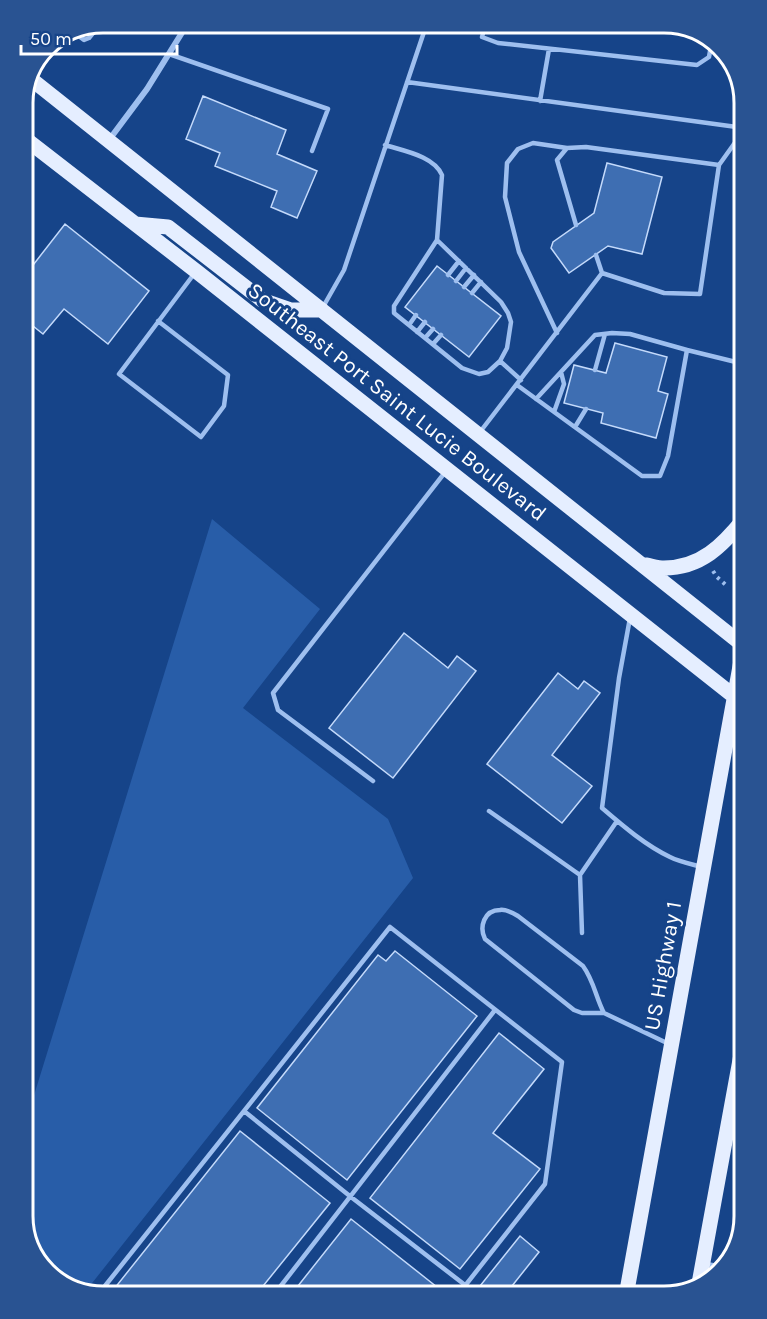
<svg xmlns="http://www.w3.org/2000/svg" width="767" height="1319" viewBox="0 0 767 1319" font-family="Karla,sans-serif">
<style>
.green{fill:#285da8}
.building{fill:#3e6eb2;stroke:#c4dafb;stroke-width:1.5}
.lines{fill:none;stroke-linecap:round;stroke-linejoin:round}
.path{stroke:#9ebfef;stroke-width:4;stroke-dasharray:3 4.5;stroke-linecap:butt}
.service{stroke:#9ebfef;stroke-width:4.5}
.minor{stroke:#9ebfef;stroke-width:6}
.primary{stroke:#e5eeff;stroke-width:15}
.labels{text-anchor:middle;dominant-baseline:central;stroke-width:6;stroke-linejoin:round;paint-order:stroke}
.street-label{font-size:22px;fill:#fff;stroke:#164489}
.rim{fill:none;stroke:#fff;stroke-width:3}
</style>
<rect width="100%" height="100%" fill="#164489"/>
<!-- green -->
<path class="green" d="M212,519L320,609L243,708L388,819L413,878L85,1292L59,1283L31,1251L23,1216V1131Z"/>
<!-- building -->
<path class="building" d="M203,96L286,130L277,154L317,171L297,218L271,207L277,191L215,166L220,153L186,139Z
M607,163L662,177L642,254L608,246L569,273L551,248L553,242L594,213Z
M65,224L149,291L108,344L64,309L43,334L23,318V278Z
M437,266L501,316L469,357L405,307Z
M615,343L667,357L658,391L668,394L656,438L601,423L603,413L564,403L574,365L606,373Z
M404,633L448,668L457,656L476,671L393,778L329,728Z
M558,673L578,689L584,681L600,693L552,755L592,786L562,823L487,764Z
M395,951L477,1016L347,1180L257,1108L378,955L386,961Z
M499,1033L544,1069L493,1133L540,1169L460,1269L370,1198Z
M240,1131L330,1203L255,1296H113L110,1294Z
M351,1219L442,1291L438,1296H290Z
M520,1236L539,1252L504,1296H472Z"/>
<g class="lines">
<!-- path -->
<path class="path" d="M713,571L717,577L726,585"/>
<!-- service -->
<path class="service" d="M486,23L482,37L498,43L697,65L709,57L712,40
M76,34L84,40L89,38L101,23
M169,54L328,109L312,151
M407,82L744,128
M540,101L549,49
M385,145C404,151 434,156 442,175L437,240L394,306V313L462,368L479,374L488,372L500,361L507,348L511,322L508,313L501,302L437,240
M576,225L557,160L567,148L586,147L719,165L744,130
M602,273L664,293L700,294L719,165
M448,275L459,261
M456,281L466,268
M464,287L474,275
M472,293L481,282
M323,307L344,270L427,23
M158,321L228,375L224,406L201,437L119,374L194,274
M409,325L416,315
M417,332L425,322
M557,333L519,252L505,197L507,163L518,149L533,143L567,148
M425,338L433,329
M433,344L441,335
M500,361L521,380
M595,370L605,334
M517,385L642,476H660L668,456L687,350L744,364
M536,399L595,335L612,333L630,334L687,350
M554,412L564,384L561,372
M575,427L586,409
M480,432L602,273L596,255
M630,618L619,678L602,808C623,826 645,845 670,857C680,862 691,864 702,867
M373,781L278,710L273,693L446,471
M489,811L580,875
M582,933L580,875L617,821
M604,1013C596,998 594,981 583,966L518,916C513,913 506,909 500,910C484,910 479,927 485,939L574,1010L582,1013H604L669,1044
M244,1111L351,1197L465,1285
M706,1264L724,1267
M97,1296L390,927L562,1062L545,1184L457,1296
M273,1296L495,1010"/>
<!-- minor -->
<path class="minor" d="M109,140L147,89L188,23"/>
<!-- primary -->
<path class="primary" d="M31,79L744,646
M23,137L196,271L735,697L744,699
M135,224L168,227L262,300L291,310H322
M646,565C652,566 658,568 664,568C701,568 723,545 744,519
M698,1289L744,1038
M626,1296L744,644"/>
</g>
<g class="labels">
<!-- street labels -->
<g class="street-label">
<text transform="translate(397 402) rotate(38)">Southeast Port Saint Lucie Boulevard</text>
<text transform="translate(663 966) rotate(-80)">US Highway 1</text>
</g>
</g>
<!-- crop -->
<path d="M0 0H767V1319H0ZM103 33H664A70 70 0 0 1 734 103V1216A70 70 0 0 1 664 1286H103A70 70 0 0 1 33 1216V103A70 70 0 0 1 103 33Z" fill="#295392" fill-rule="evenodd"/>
<path class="rim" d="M103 33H664A70 70 0 0 1 734 103V1216A70 70 0 0 1 664 1286H103A70 70 0 0 1 33 1216V103A70 70 0 0 1 103 33Z"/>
<!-- scale -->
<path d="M21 45v9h156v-9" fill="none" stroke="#ffffff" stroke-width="3"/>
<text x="30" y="45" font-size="18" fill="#ffffff" stroke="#164489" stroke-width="4.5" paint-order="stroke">50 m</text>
</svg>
